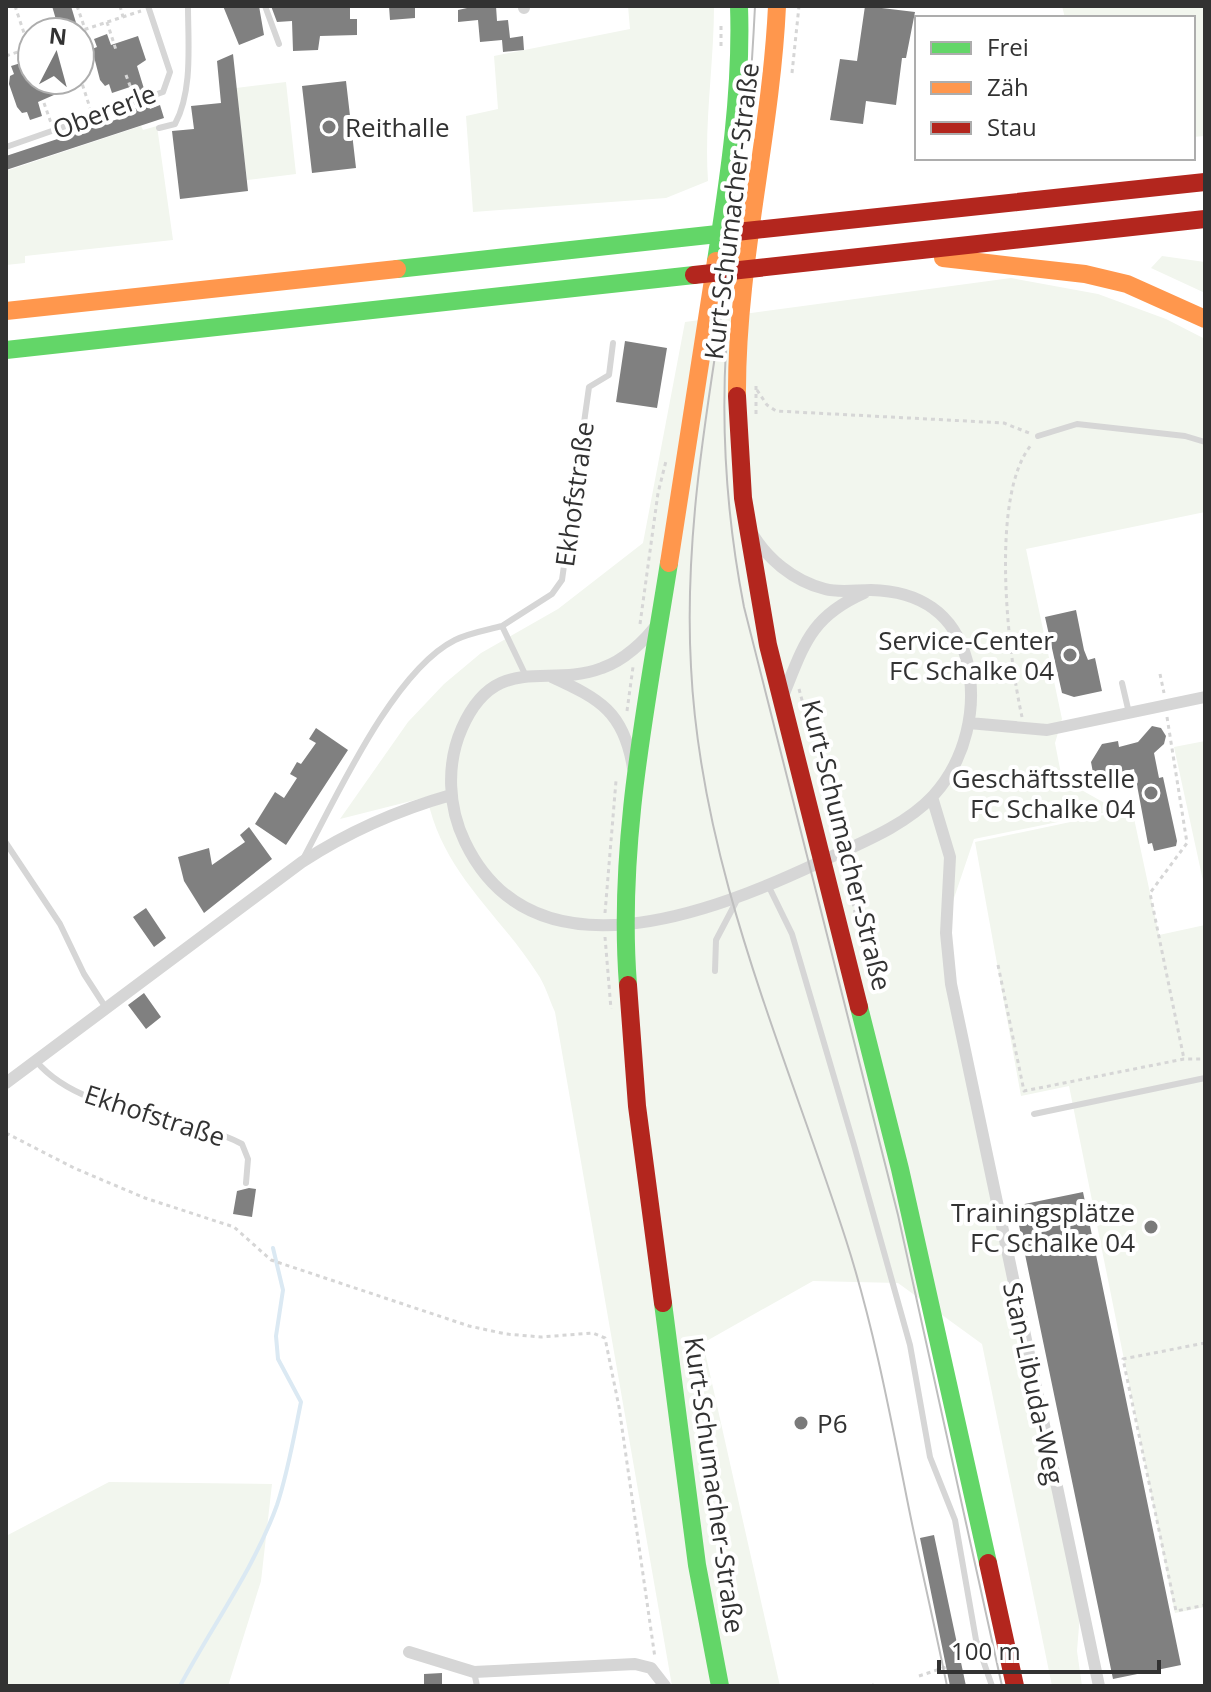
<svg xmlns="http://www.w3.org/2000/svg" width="1211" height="1692" viewBox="0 0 1211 1692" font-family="'Open Sans',sans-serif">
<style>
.green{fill:#f2f6ee}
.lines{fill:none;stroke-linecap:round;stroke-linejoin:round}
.stream{stroke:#dbe9f3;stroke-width:4}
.building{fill:#808080}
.path{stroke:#d6d6d6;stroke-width:3;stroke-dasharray:4 4;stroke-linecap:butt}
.lane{stroke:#d6d6d6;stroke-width:6}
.street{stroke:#d6d6d6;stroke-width:12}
.fast{stroke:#63d668;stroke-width:18}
.slow{stroke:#ff974d;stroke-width:18}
.jam{stroke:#b3261e;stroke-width:18}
.tram{stroke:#bebebe;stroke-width:2}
.poi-dot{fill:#7a7a7a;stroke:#fff;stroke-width:3}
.labels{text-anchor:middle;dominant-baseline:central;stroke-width:8;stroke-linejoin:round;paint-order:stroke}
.street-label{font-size:26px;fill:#323232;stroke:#fff}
.poi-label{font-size:26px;fill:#323232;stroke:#fff;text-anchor:end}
</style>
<rect width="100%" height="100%" fill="#fff"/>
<!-- green -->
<path class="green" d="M628,6H714C714,64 704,123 708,181L666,198L473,212L466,116L498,109L494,56L630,29Z
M1062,6H1205V136L1193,137V18H1065Z
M286,82L296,174L247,180L236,88Z
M141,126L143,130L157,126L173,240L25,256V263L6,265V171Z
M1162,256L1205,262V293L1151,268Z
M1011,278L1098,294L1166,319L1205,339V512L1026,549L1062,719L1055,743L1062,779L1117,810L974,839L952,904L945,956L1080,1614L1077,1651L1082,1686H1052L982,1344L898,1283L813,1281L703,1343L780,1686H672L555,1012C549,999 545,984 537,973C496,910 443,873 427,797L340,819L408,722L444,684L481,653L558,609L643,543L685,322Z
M1205,741V890L1174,747Z
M1132,809L1159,935L1205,925V1607L1175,1613L1069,1086L1021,1096L975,842Z
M109,1482L272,1484L261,1581L228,1686H6V1536Z"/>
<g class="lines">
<!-- stream -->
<path class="stream" d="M180,1686C212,1626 254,1569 277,1505C288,1472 294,1436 301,1402L278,1359L276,1336L283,1290L273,1248"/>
</g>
<!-- building -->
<path class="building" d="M52,6H71L77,26L65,30L62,21L57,23Z
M223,6H259L264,35L239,45Z
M271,6H350V19H357V35L320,36L318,50L293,51L292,21L277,22Z
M389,6H415V18L390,20Z
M476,6H496L497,21L508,20L510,38L523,36L524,50L503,52L502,40L480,42L478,20L458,22V10Z
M865,6L915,12L906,58H902L896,105L866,101L863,124L830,120L840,59L857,61Z
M107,34L111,45L138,36L146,60L137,66L145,92L132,96L133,86L112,93L109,84L105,86L100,80L92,49L97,47L94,39Z
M233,54L248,191L180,199L172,131L194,129L191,106L221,103L217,61Z
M24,62L32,80H59L63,91L38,102L42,116L30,120L27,112L22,113L17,107L9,84L10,76L14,74L11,66Z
M346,81L356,168L312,173L302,86Z
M149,103L150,109L160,105L164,118L6,170V156L130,115L131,110Z
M625,341L667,348L657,408L616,402Z
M1076,610L1084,650L1088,660L1095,658L1102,691L1074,697L1062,693L1045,617Z
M1152,726L1161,728L1166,736L1164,744L1154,753L1159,778L1163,777L1177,841L1176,846L1154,851L1152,843L1148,844L1134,769L1094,778L1091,762L1102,744L1118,741L1119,747L1138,742Z
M316,728L348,750L286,845L255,824L275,792L284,798L297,778L290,774L297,762L301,764L316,743L309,739Z
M249,827L272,859L204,913L184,881L178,857L209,848L212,865L245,842L240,835Z
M146,908L166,938L154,947L133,917Z
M144,993L161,1017L146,1029L128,1005Z
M249,1188L256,1189L252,1217L233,1214L237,1191Z
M1083,1192L1181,1665L1113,1679L1015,1206Z
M934,1535L966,1686H950L920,1538Z
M442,1673V1686H424V1674Z"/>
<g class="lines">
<!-- path -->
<path class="path" d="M15,6L29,48
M77,6L85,29
M120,6L123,17
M107,22L116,50
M77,32L141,11
M721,46V26
M26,49L32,70
M6,56L32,47
M792,73L799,6
M126,75L132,91
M80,77L90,108
M44,103L51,123
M756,386V418
M757,390L767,405L776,411L1004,423L1029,433
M640,624L658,493L666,461
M1160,674L1164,693
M799,689L840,840
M627,711L633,667
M1022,717C1008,654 989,494 1032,444
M1167,717L1187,843L1150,893L1184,1059
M845,863L856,918
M605,913L616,781
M605,937L611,1009
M998,965L1024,1091L1184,1059H1205
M6,1133L74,1168L145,1198L234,1227L271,1260L469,1326L506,1334L541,1337L593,1333L605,1338L619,1407L655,1658
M1205,1343L1123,1359L1176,1611L1205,1605
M919,1676L949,1666
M873,1686L874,1684"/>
<!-- lane -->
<path class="lane" d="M265,6L279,44
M159,128L175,124C193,91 188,43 188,6
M6,147L163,92L170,72L148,6
M1038,436L1077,424L1185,436L1205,442
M525,674L502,626L552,594L562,580L589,387L609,375L613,343
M1122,683L1129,713
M6,843L60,924L84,974L106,1008
M303,859C336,798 393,671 455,640C469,633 487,630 502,626
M768,885L792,934L854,1145L910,1345L930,1457L955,1520L976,1640L992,1686
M715,971L716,940L737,900
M36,1061C83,1117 182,1112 242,1144L248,1159L246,1183
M1034,1114L1205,1078
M474,1672L477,1686"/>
<!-- street -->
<path class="street" d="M524,8V6
M658,623C645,641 623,661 602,668C547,689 496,651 462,728C446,764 448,807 465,842C533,984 714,912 820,862C858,844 904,827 933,796C966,760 978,707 967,661C954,612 918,591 871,590C856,590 839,593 825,589C793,581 766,558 750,530
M552,677C600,699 624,712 633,768
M783,696C804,645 810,617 864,593
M969,723L1047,730L1205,697
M932,797L950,857L946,933L951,984L1099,1686
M6,1083L302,862C348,832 398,810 451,795
M409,1652L474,1672L635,1664L651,1668L665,1686"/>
<!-- fast -->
<path class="fast" d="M716,261C729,177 742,91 739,6
M397,269L736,232
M6,350L694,275
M628,985C617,844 647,702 669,563
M859,1007L900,1169L988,1563
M663,1303L697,1565L720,1686"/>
<!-- slow -->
<path class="slow" d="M943,258L1085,274L1127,284L1205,319
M6,311L397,269
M737,396C736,265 771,136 777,6
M669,563L716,261"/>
<!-- jam -->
<path class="jam" d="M736,232L1205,182
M694,275L1205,219
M737,396L743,498L768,645L859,1007
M628,985L637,1106L663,1303
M988,1563L1015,1686"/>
<!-- tram -->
<path class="tram" d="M755,6C752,67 748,127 740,187C720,347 682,505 691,667C701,869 785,1050 846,1240C874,1327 891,1419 909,1509C921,1568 935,1627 947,1686
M726,348C721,436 727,520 744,607L898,1215L1002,1686"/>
</g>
<!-- markers -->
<g class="poi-dot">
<circle cx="329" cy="127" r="8"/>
<circle cx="1070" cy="655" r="8"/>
<circle cx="1151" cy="793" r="8"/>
<circle cx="1151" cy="1227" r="8"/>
<circle cx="801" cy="1423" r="8"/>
</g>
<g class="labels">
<!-- street labels -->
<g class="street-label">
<text transform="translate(104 111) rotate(-21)">Obererle</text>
<text transform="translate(731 211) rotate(-83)">Kurt-Schumacher-Straße</text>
<text transform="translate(574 494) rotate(-82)">Ekhofstraße</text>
<text transform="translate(847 845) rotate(76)">Kurt-Schumacher-Straße</text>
<text transform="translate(155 1115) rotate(18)">Ekhofstraße</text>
<text transform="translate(1034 1383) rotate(78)">Stan-Libuda-Weg</text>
<text transform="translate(715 1485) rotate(82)">Kurt-Schumacher-Straße</text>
</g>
<!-- poi labels -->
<g class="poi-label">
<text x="345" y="127" text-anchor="start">Reithalle</text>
<text x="1054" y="640">Service-Center<tspan x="1054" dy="30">FC Schalke 04</tspan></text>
<text x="1135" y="778">Geschäftsstelle<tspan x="1135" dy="30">FC Schalke 04</tspan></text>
<text x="1135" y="1212">Trainingsplätze<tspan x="1135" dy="30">FC Schalke 04</tspan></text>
<text x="817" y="1423" text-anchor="start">P6</text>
</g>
</g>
<!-- border -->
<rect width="1211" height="1692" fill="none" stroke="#323232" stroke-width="16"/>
<!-- legend -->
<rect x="915" y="16" width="280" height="144" fill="#ffffff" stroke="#adadad" stroke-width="2"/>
<rect x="931" y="42" width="40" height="12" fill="#63d668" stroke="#adadad" stroke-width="2"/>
<text x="987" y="56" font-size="24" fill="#323232">Frei</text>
<rect x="931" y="82" width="40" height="12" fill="#ff974d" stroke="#adadad" stroke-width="2"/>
<text x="987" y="96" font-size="24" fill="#323232">Zäh</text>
<rect x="931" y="122" width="40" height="12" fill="#b3261e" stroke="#adadad" stroke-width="2"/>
<text x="987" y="136" font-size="24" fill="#323232">Stau</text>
<!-- north arrow -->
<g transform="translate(56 56) rotate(6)"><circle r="38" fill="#ffffff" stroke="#adadad" stroke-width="2"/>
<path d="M0-6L14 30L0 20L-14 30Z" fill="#7a7a7a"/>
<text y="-12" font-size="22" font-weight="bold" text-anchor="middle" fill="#323232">N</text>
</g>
<!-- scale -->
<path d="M939 1660v12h220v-12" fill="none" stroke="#323232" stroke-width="4"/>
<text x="951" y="1660" font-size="24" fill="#323232" stroke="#ffffff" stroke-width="6" paint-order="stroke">100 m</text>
</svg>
